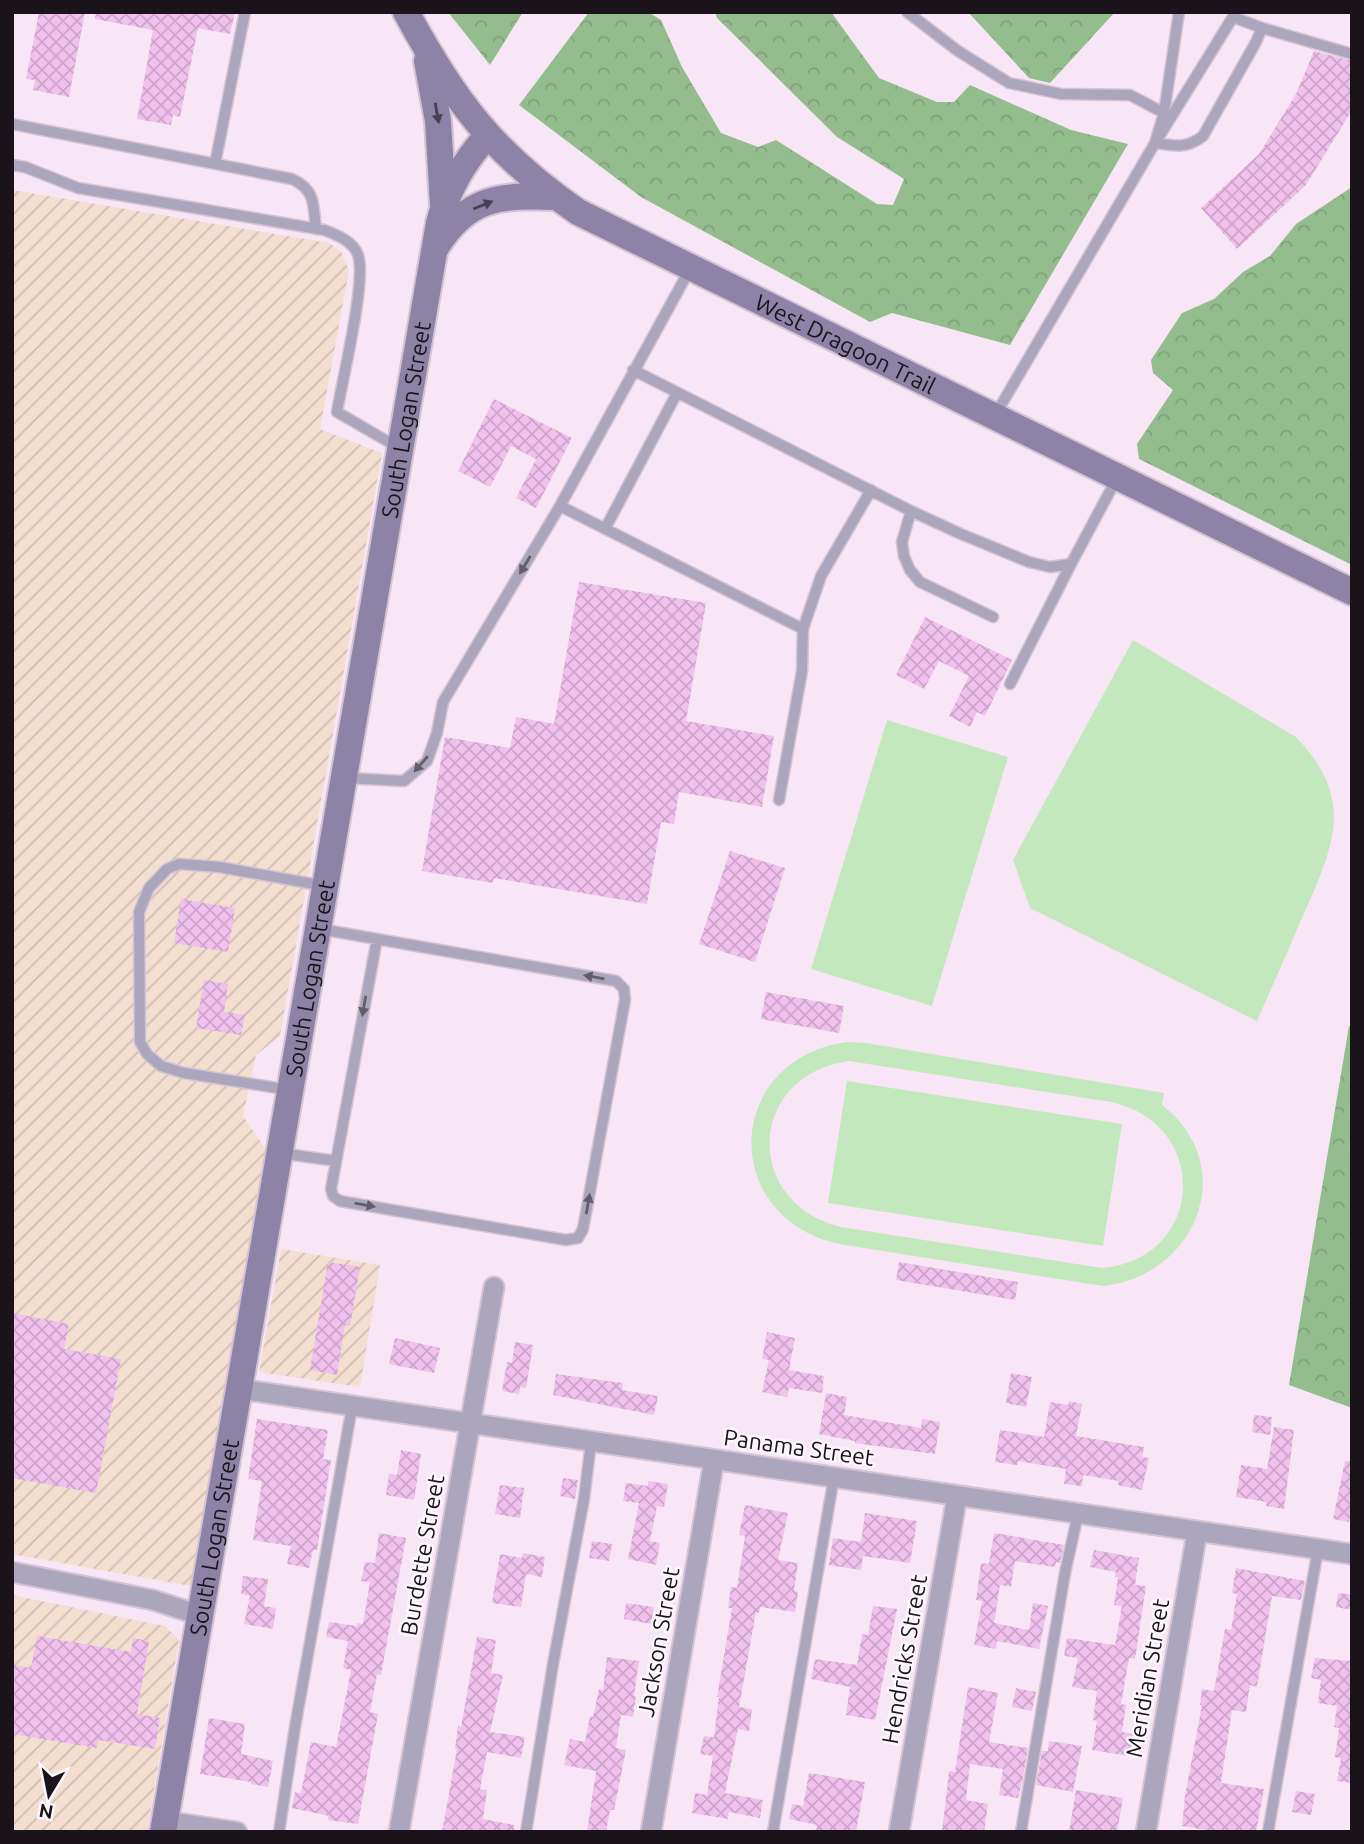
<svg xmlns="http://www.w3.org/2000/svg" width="1364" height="1844" viewBox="0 0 1364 1844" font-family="Ubuntu,sans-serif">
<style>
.industrial{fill:url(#industrial-furrows)}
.green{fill:#c3e8bd;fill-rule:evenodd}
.forest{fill:url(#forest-crowns)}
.building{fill:url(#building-cross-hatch)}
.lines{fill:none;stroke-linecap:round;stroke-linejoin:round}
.lane-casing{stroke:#d4c4d3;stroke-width:13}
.street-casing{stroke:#d4c4d3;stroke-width:23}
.secondary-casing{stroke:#d4c4d3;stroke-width:30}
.lane{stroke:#aba6be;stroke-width:10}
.street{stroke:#aba6be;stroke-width:19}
.secondary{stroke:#8c83a7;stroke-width:26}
.oneway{fill:#484052}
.oneway2{fill:#625d6c}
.labels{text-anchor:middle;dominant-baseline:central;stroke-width:5;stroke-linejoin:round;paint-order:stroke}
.street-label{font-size:23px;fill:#1a141a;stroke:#fef7fe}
</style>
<defs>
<pattern id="industrial-furrows" width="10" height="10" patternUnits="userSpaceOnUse" patternTransform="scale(1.75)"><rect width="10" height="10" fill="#f3ded0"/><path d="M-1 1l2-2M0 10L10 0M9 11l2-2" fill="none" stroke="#d0beb2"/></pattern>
<pattern id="forest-crowns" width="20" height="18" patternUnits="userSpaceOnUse" patternTransform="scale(1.75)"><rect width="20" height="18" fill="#94bd8e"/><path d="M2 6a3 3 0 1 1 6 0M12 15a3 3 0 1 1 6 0" fill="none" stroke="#7fa27a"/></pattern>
<pattern id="building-cross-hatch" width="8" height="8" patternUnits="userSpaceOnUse" patternTransform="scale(1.75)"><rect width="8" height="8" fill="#f0c1ed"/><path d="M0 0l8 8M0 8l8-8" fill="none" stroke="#cda5cb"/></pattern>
</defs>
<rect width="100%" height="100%" fill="#f8e6f6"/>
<!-- industrial -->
<path class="industrial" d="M12,190L329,243L341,252L349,270L320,429L382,453L280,1036L256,1055L243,1116L267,1151L191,1586L12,1554Z
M281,1249L380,1265L360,1387L259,1372Z
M12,1595L165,1626L179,1640L147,1832H12Z"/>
<!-- green -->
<path class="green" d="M1133,640L1296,737C1357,801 1333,847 1302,918C1287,953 1272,987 1257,1021L1030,908L1013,860Z
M887,720L1008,757L932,1006L811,969Z
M847,1042L866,1043L1164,1093L1162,1105C1240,1165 1198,1275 1103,1286L839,1244C718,1217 724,1059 847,1042ZM849,1061L1111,1102C1212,1124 1205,1259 1102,1268L841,1227C742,1203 747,1075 849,1061Z
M847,1081L1122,1124L1103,1246L828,1203Z"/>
<!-- forest -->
<path class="forest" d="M448,12H523L490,65Z
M589,12H648L661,20L682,67L721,133L758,147L776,140L877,204L893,205L904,179L837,137L717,18L715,12H831L879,78L937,102H954L970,85L1071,130L1128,144L1010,345L892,313L870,322L641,197L519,105Z
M968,12H1115L1050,83L1029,78Z
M1352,187V565L1139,459L1137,444L1173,390L1153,373L1151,360L1182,313L1214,299L1243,272L1270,256L1296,224Z
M1349,1026L1352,1027V1408L1289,1385Z"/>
<!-- building -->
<path class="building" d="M39,12H85L69,97L33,90L35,80L26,79Z
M96,12H235L230,34L198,28L180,117L173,115L171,125L137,119L153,30L95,19Z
M1314,51L1352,61V110L1306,185L1237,249L1201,208L1259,154L1296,94Z
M494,399L572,438L536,508L516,498L536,459L511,446L490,487L458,471Z
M579,582L706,603L686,721L774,736L762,807L679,792L674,824L661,822L647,904L494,878L493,883L422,871L445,737L510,748L516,717L554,724Z
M925,617L1012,660L985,716L977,712L970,727L949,716L969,676L939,661L924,689L896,675Z
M730,851L785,868L755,962L699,944Z
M181,899L235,908L228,952L174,943Z
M204,980L228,984L224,1012L245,1015L241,1035L196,1028Z
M766,992L844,1006L839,1033L761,1019Z
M328,1262L360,1267L350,1326L345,1325L337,1375L310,1370Z
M899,1262L1018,1282L1015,1300L896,1280Z
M12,1313L69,1324L64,1349L121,1359L96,1493L12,1478Z
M767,1332L795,1338L789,1370L824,1376L822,1393L789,1388L787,1397L762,1392L769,1360L762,1359Z
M395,1338L440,1348L434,1373L389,1364Z
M515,1342L533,1345L526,1388L520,1387L519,1394L502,1391L507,1362L512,1363Z
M1011,1373L1032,1377L1026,1407L1006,1403Z
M556,1374L623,1383L622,1390L658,1396L654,1415L553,1395Z
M826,1393L847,1397L844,1415L921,1428L922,1419L940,1422L935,1454L855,1443V1441L819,1434Z
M1069,1401L1082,1404L1076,1436L1144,1447L1142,1457L1149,1458L1142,1490L1118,1485L1119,1481L1083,1475L1082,1486L1064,1484L1066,1469L1018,1461L1017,1465L995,1462L1000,1430L1044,1437L1050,1402L1068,1405Z
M1254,1415L1272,1417L1270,1435L1252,1432Z
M257,1419L328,1430L323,1459L331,1460L317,1550H313L309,1568L287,1564L291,1546L253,1540L262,1481L248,1479Z
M1274,1427L1294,1430L1284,1509L1266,1506L1267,1502L1236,1497L1241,1465L1267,1469Z
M401,1450L421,1454L414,1500L386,1495L389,1474L397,1475Z
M1345,1461L1352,1462V1508L1349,1522L1333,1519Z
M563,1478L578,1480L575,1499L560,1496Z
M648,1481L668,1484L664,1507L657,1506L650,1541L660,1543L656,1565L628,1559L639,1503L623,1501L626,1483L648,1486Z
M500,1485L524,1488L520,1518L495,1514Z
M745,1505L788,1513L778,1560L798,1563L794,1591L798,1592L795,1612L760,1607L759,1613L756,1612L739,1707L752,1709L749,1731L738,1729L725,1793L763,1800L760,1818L729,1812L728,1819L692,1813L695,1793L707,1795L713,1756L700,1754L704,1736L714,1737L719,1697H717L732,1608H728L731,1587L737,1588L745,1536L739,1535Z
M865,1513L917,1521L910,1563L863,1556L861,1570L829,1565L833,1538L861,1542Z
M379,1533L406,1538L381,1675L377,1674L370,1712L378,1714L358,1824L328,1820L329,1816L292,1808L295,1792L301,1793L311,1742L336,1747L351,1670L343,1668L348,1641L326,1637L329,1622L357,1626V1623L363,1624L370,1582L361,1581L365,1562L375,1563Z
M994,1533L1064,1545L1060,1563L1056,1562L1055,1567L1015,1561L1011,1587L1000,1585L994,1623L1029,1630L1033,1603L1048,1606L1039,1649L997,1641L996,1649L974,1645L982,1601L976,1600L981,1563L989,1564Z
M592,1541L612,1544L609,1561L589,1558Z
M1094,1550L1139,1558L1135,1585L1146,1586L1135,1659L1129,1658L1121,1704L1126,1705L1122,1732L1133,1734L1129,1756L1092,1750L1097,1721L1093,1720L1097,1691L1072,1687L1078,1658L1064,1656L1067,1638L1115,1645L1122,1606L1114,1605L1118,1577H1115L1116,1572L1090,1567Z
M523,1553L545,1557L542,1577L526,1574L521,1607L492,1603L500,1554L522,1558Z
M1236,1568L1305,1581L1301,1600L1272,1596L1257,1687L1250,1685L1246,1712L1232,1710L1221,1783L1264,1789L1256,1832H1220L1182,1826L1185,1796L1202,1705H1200L1202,1689L1214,1691L1225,1629L1231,1630L1237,1594L1232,1593Z
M243,1576L268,1579L264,1606L276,1608L273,1629L244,1624L250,1596L241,1594Z
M1338,1593L1352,1595V1610L1336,1607Z
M626,1603L654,1607L651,1624L624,1619Z
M873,1606L897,1609L875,1720L846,1715L850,1687L811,1679L815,1659L857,1665L862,1634L868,1635Z
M37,1636L131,1652L133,1638L149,1641L137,1714L160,1718L155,1749L98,1740L97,1748L12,1734V1665L31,1668Z
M477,1637L496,1640L491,1673L503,1675L490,1732L525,1737L521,1758L487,1752L480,1789L487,1790L483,1819L514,1825V1832H442L457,1749H455L458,1726L461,1727Z
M607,1657L639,1661L634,1696H636L633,1717L621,1715L616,1748L626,1750L614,1810H610L606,1832H587L596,1771L564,1765L570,1739L585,1742L590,1716L593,1717L599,1689L603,1690Z
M1315,1658L1352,1661V1783L1337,1781L1341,1758L1335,1757L1339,1728L1334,1727L1337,1706L1318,1703L1321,1680L1311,1678Z
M968,1687L998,1693L989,1742L1028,1748L1022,1783L1018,1798L999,1795L1003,1769L970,1764L966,1800L988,1804L984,1832H942L949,1771L955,1772Z
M1016,1688L1036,1692L1032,1711L1012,1707Z
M209,1718L245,1724L241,1754L273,1761L268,1787L251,1784V1782L200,1774Z
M1049,1741L1082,1746L1073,1792L1036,1785L1042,1751H1048Z
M809,1773L865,1782L856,1832H816L817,1825L789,1819L792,1804L803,1806Z
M1076,1790L1123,1798L1117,1832H1069Z
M1296,1791L1315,1794L1311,1815L1292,1812Z"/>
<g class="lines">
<defs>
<path id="lane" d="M907,12L958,51L1009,83L1061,94L1130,95L1164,113
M1179,12L1164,113L1155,143C1175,146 1186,149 1203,136L1256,42L1262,28L1233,17
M1262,28L1352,54
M12,124L292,179C316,190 313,205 316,229
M215,164L245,12
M12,165L25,167L78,188L324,230C337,235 353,241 358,255C367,279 342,381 337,412L399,448
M633,370L911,511L961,534L1029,562L1050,567L1071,564L1117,478
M994,417L1155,143L1236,12
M560,506L803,629
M911,511L902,542L904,556L910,570L920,582L993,617
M605,529L677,393
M1010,684L1071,564
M345,778L404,781L427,761L437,733L443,702L560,506L690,269
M779,800L802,671L803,629L821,576L871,490
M320,929L616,981L624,989L625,1000L583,1229L578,1238L566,1240L340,1201L333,1196L331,1189L377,939
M290,1090L184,1073L161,1066L147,1054L140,1042L139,912L149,888L167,869L179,864L219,867L325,886
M280,1153L336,1161
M279,1832L295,1727L352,1407
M526,1832L553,1664L584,1499L591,1442
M773,1832L834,1477
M1021,1832L1065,1573L1078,1514
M1268,1832L1318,1549"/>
<path id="street" d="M239,1389L1352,1554
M12,1572L153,1600L199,1615
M164,1821L237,1832
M399,1832L494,1287
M651,1832L714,1460
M899,1832L957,1496
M1146,1832L1197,1532"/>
<g id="secondary">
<path id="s1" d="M406,12C454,101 494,154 578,212L1352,592"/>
<path d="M427,61L438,121L443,204"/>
<path d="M437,246C468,196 502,195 556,197"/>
<path id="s2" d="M163,1832L439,223C447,191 465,160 487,136"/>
</g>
</defs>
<!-- lane casing -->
<use href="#lane" class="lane-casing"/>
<!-- street casing -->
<use href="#street" class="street-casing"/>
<!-- secondary casing -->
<use href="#secondary" class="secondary-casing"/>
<!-- lane -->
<use href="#lane" class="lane"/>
<!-- street -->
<use href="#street" class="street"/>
<!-- secondary -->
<use href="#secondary" class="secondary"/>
</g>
<!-- one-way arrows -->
<defs><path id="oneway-solid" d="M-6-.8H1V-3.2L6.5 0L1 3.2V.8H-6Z" transform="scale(1.75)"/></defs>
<g class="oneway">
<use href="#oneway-solid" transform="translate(437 113) rotate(80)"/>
<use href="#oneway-solid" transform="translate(483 205) rotate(-22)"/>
</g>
<g class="oneway2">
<use href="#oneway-solid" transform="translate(525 565) rotate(121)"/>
<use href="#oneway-solid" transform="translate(421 764) rotate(131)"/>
<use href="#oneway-solid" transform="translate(594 977) rotate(-170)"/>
<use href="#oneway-solid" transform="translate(364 1006) rotate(100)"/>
<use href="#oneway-solid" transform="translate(588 1204) rotate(-80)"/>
<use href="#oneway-solid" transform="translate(365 1205) rotate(10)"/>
</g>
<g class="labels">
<!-- street labels -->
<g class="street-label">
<text stroke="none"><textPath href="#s1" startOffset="565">West Dragoon Trail</textPath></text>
<text stroke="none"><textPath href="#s2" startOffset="1433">South Logan Street</textPath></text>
<text stroke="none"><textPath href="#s2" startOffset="866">South Logan Street</textPath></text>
<text transform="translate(799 1447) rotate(8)">Panama Street</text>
<text stroke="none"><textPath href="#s2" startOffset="299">South Logan Street</textPath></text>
<text transform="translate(422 1555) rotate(-80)">Burdette Street</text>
<text transform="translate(658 1642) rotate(-80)">Jackson Street</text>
<text transform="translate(904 1659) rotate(-80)">Hendricks Street</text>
<text transform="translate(1147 1678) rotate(-80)">Meridian Street</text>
</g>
</g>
<!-- border -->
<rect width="1364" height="1844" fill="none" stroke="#1a141a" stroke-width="28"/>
<!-- north arrow -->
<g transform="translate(49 1795) rotate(190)" stroke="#fef7fe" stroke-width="5" paint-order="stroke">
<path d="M0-5L12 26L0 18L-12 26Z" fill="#1a141a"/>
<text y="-10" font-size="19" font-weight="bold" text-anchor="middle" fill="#1a141a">N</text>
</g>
</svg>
